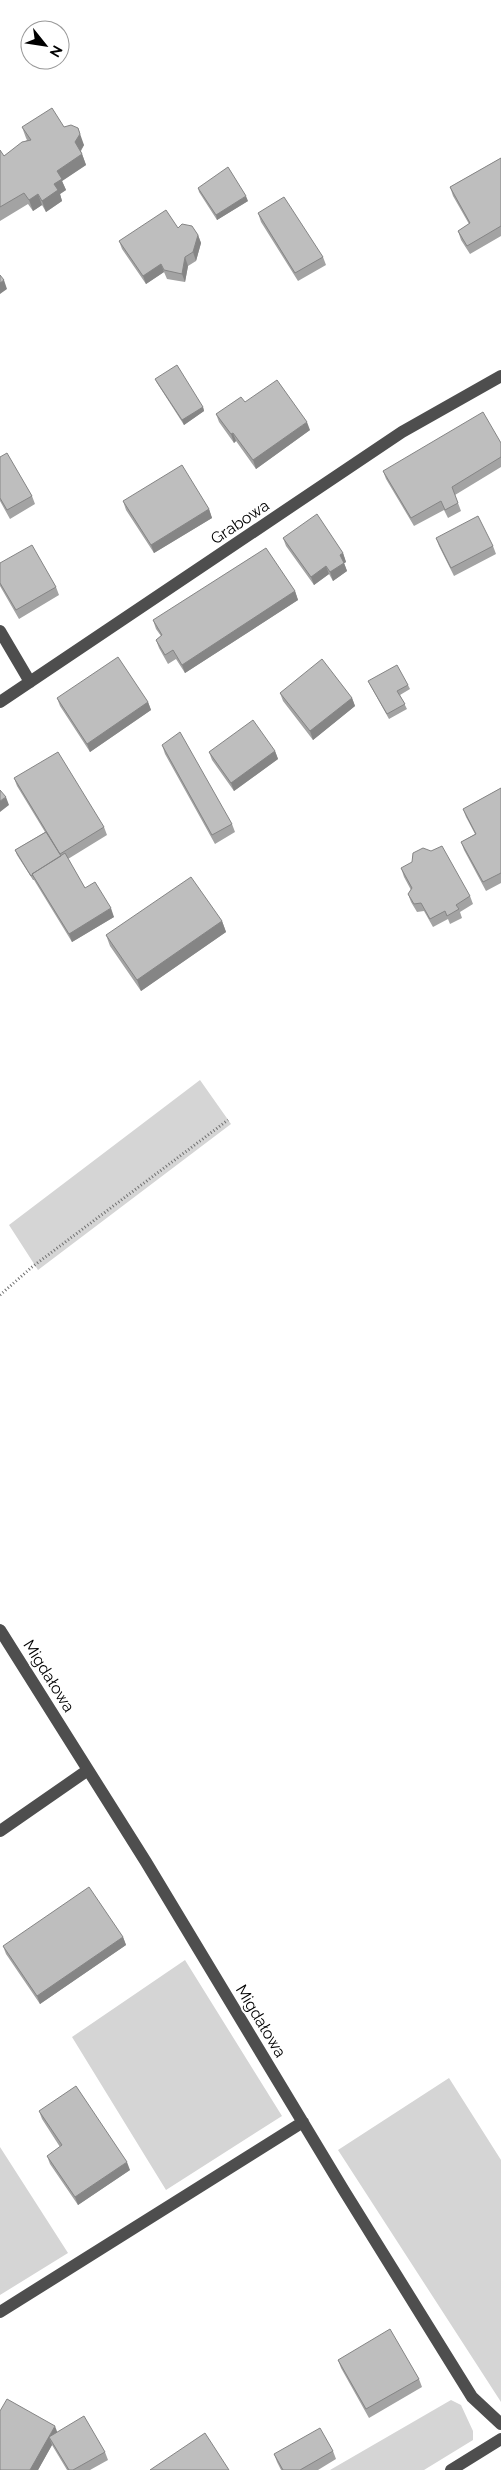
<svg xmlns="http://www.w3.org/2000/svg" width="501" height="2470" viewBox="0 0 501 2470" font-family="Raleway,sans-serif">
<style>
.green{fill:#d5d5d5}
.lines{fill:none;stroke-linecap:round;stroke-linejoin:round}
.path{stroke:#707070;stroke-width:3;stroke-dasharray:1 2.5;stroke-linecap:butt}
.minor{stroke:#4e4e4e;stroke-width:12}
.wall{fill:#a3a3a3}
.shaded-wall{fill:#858585}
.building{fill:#bebebe;stroke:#858585}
.labels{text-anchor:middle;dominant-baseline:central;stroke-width:4;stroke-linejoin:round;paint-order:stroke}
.street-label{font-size:16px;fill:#000;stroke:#fff}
</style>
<rect width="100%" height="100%" fill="#fff"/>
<!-- green -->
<path class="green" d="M200,1080L231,1124L38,1270L9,1225Z
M185,1960L282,2116L166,2190L72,2037Z
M449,2078L501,2160V2402L338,2150Z
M0,2147L68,2253L0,2295Z
M451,2400L461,2405L473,2431V2440L424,2470H330Z"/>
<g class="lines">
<!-- path -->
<path class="path" d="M0,1295L32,1267L228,1120"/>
<!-- minor -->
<path class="minor" d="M0,631L30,682
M0,702L402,432L501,376
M0,1630L146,1862L343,2189L472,2397L501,2424
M0,1831L88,1770
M0,2312L303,2122
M451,2470L501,2439"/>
</g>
<!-- wall -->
<path class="wall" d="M22,127H64L84,145L81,151L86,165L62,181L66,190L60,194L62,201L46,212L42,205L33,211L28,204L0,221V150L4,156L27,140L26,138Z
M501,158V236L470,254L461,240L458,231L469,224L453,196L450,187Z
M198,188L248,201L217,220L199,192Z
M258,213L323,257L326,265L298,281L261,222Z
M178,228L198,235L201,243L196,261L188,266L185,282L167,279L164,272L146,284L122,249L119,241Z
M155,379L203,407L204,411L184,425L157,383Z
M245,402L310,430L256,469L236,441L234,443L219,422L216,414Z
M501,443V467L455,495L461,511L448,518L444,510L414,526L386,479L383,471Z
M0,457L32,496L35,504L10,519L0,501Z
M123,501L209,509L212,518L154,553L126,510Z
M283,538L343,553L346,562L344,563L347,571L333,581L329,574L314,585L286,546Z
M436,538L493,546L496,554L454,576L439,546Z
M0,563L56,587L59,595L19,619L0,586Z
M295,591L298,600L185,673L176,659L168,664L159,648L156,640L161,636L156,629L153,620Z
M368,681L408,685L410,689L400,695L407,709L389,719L370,685Z
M280,693L352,698L355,706L313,740L283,701Z
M57,698L148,702L151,710L90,752L60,706Z
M162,745L232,824L235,832L215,844L165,754Z
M275,751L278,759L234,791L212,760L209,752Z
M14,778L104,827L107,835L68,859L85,888L114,917L72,942L34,880H33L17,855L15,850L45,832L17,786Z
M501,788V883L486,891L464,850L461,842L475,834L466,817L463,809Z
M401,868L470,896L473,904L460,912L462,918L450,924L448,919L433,927L424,911L417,912L411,902L408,894L411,890L404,877Z
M222,921L226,932L141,991L110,946L106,935Z
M123,1937L126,1945L40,2004L6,1954L3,1946Z
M39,2111L130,2170L78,2205L50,2164L47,2156L60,2147L42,2119Z
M338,2360L419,2379L422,2387L369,2418L341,2368Z
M57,2432L105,2452L108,2460L90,2470H67L52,2445L38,2470H0Z
M333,2451L336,2459L318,2470H281L277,2462L274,2454Z"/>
<!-- shaded-wall -->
<path class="shaded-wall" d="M78,128L84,145L79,153L75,142Z
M82,154L86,165L62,181L66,190L60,194L62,201L46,212L42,201L54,184L57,171Z
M38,194L42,205L33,211L29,200Z
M246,196L248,201L217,220L216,215Z
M198,235L201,243L196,261L193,252Z
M185,257L188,266L185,282L182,274Z
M161,264L164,272L146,284L143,276Z
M4,280L7,289L0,294V283Z
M203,407L204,411L184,425L182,420Z
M307,422L310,430L256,469L253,460Z
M233,433L236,441L234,443L231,434Z
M209,509L212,518L154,553L151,545Z
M343,553L346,562L343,564L340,555Z
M344,563L347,571L333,581L330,572Z
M326,566L329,574L314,585L311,577Z
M295,591L298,600L185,673L182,665Z
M352,698L355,706L313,740L310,731Z
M148,702L151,710L90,752L87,744Z
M275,751L278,759L234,791L231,783Z
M6,797L9,805L0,812V801Z
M111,908L114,917L72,942L69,934Z
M222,921L226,932L141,991L137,980Z
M123,1937L126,1945L40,2004L37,1996Z
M127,2162L130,2170L78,2205L75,2197Z
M55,2426L58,2434L49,2437L52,2445L38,2470H30Z"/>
<!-- building -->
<path class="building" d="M52,108L64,127L71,125L78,128L80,134L75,142L82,154L57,171L62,179L54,184L58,190L42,201L38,194L29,200L24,193L0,207V150L4,156L22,142L31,140L22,127Z
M501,158V226L467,246L458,231L470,223L450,187Z
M228,167L246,196L216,215L198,188Z
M284,197L323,257L295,273L258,213Z
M166,210L178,228L182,224L192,226L198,235L193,252L185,257L182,274L164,270L161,264L143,276L119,241Z
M0,275L4,280L0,283Z
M177,365L203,407L182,420L155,379Z
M277,380L307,422L253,460L233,433L231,434L216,414L241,397L245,402Z
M483,412L501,443V457L452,487L458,503L445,510L441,501L411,518L383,471Z
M7,453L32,496L7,510L0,498V457Z
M182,465L209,509L151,545L123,501Z
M317,514L343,553L340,555L344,563L330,572L326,566L311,577L283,538Z
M478,516L493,546L451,568L436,538Z
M32,545L56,587L16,610L0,583V563Z
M266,548L295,591L182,665L173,650L165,655L156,640L162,635L153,620Z
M118,657L148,702L87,744L57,698Z
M322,659L352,698L310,731L280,693Z
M397,665L408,685L397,691L405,704L387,714L368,681Z
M253,720L275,751L231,783L209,752Z
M180,732L232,824L212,835L162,745Z
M58,752L104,827L60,854L14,778Z
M501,788V873L483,882L461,842L476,834L463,809Z
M0,790L6,797L0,801Z
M46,832L61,856L32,874L33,875L31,876L15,850Z
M442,846L470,896L456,905L459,909L447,916L445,911L430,919L421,903L414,904L408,894L412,888L401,868L412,862L413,853L423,848L431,851Z
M65,853L85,888L95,882L111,908L69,934L32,874Z
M191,877L222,921L137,980L106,935Z
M89,1887L123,1937L37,1996L3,1946Z
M76,2086L127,2162L75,2197L47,2156L62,2145L39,2111Z
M390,2329L419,2379L366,2409L338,2360Z
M7,2399L55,2426L30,2470H0V2411Z
M84,2416L105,2452L73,2470H69L49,2437Z
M320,2428L333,2451L300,2470H283L274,2454Z
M205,2433L229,2470H150Z"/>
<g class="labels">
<!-- street labels -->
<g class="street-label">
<text transform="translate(240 522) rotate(-34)">Grabowa</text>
<text transform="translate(49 1676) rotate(58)">Migdałowa</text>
<text transform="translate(261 2021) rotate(59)">Migdałowa</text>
</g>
</g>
<!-- north arrow -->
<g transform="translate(45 45) rotate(120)"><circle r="24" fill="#ffffff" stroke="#999999"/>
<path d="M0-4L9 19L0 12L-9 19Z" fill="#000000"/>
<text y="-8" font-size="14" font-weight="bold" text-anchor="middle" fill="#000000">N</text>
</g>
</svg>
